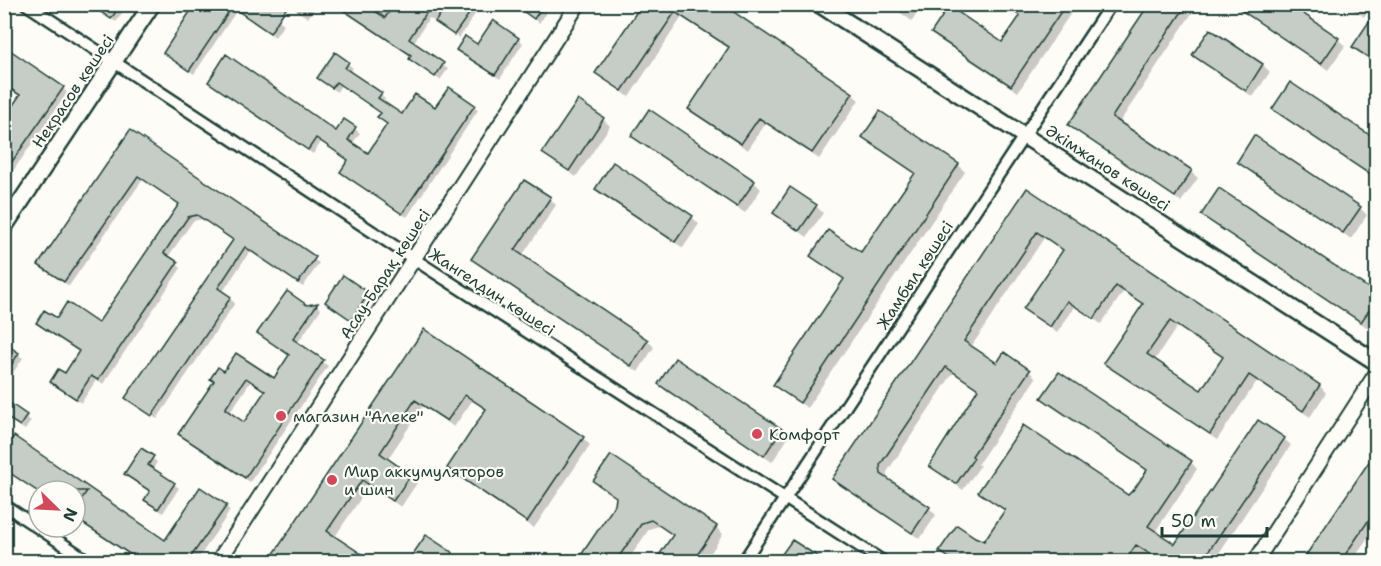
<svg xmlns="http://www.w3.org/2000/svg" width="1381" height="566" viewBox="0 0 1381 566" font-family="'Shantell Sans',sans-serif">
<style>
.shadow{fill:#0003;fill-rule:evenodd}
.building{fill:#c6cdc7;stroke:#1f3d34;stroke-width:1.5;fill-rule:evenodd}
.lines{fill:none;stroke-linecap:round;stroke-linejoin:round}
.minor-casing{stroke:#1f3d34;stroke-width:15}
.tertiary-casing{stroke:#1f3d34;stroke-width:18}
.secondary-casing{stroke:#1f3d34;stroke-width:20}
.minor{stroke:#fdfcf7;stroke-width:10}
.tertiary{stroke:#fdfcf7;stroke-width:14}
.secondary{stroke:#fdfcf7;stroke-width:15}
.poi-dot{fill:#d1495b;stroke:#fdfcf7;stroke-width:2}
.labels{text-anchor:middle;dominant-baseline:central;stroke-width:4.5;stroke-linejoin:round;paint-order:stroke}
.street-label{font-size:16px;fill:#1f3d34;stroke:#fdfcf7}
.poi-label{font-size:16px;fill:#1f3d34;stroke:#fdfcf7;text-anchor:start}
</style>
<rect width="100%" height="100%" fill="#fdfcf7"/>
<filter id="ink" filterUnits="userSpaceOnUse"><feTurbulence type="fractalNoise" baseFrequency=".0167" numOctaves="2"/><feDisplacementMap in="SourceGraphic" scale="12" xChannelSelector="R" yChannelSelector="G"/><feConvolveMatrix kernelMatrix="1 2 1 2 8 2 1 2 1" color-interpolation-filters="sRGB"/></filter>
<g filter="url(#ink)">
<!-- shadow -->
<path class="shadow" d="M89,4H128L116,22Z
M197,4H258L284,24L275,37L237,10L194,74L165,53Z
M287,4H315L316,6L308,18Z
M343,4H452L455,7L457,4H482L459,38L429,18L413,44L448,69L440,80L415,63L412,56L345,12L341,8Z
M513,4H545L549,9L539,23Z
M643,4H719L852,94L859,100L819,159L766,123L748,150L696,115L690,108L730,49L682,17L629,97L597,73Z
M888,4H923L912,21Z
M1002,4H1077L1018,92L940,40L933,33L1002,44L1021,17Z
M1151,4H1198L1119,123L1191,172L1198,178L1181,202L1077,131L1070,125Z
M1233,4H1286L1338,39L1345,46L1328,70Z
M1345,4H1372L1364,17Z
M1376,27V64L1354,47Z
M1211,31L1263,65L1270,72L1253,97L1201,62L1194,55Z
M518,39L523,43L500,79L458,50Z
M335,54L353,68L349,73L381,95L385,99L382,103L402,116L435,109L474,106L478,110L407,217L346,177L342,172L349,161L321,142L313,154L214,86L336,133L344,121L360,133L352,144L368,155L389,125L382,113L341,85L337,92L319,78Z
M4,85L63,88L67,93L4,184V120L21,96Z
M1274,109L1376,142V179L1281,116Z
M880,113L958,165L965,172L807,408L775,385L845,280L812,256L862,254L916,174L870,143L864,137Z
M603,119L610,126L576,177L544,153Z
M130,132L319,263L303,287L250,251L222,293L235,303L157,419L132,402L234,240L203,219L193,221L168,257L181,268L103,384L97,379L81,403L52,382L65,375L81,352L37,323L57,320L99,325L181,205L143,179L69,286L44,269Z
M633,136L754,182L761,189L745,213L640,143Z
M1239,162L1360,208L1367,215L1351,239L1245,168Z
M597,189L692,217L699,224L683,248L604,196Z
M1028,190L1320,386L1326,393L1310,417L1257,381L1217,440L1112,370L1105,363L1144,305L1124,291L1101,324L1075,306L1057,333L1025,309L1064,251L1044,238L971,347L997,365L1029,371L1036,378L978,464L980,466L963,490L931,466L979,390L953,373L887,472V480L929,508L936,515L920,539L841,486L834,479ZM1177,327L1224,359L1201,392L1154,361Z
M550,199L556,205L522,256L648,341L654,347L638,372L479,265L473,259Z
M816,206L823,213L807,237L775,213Z
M1203,215L1376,296V316L1368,328L1210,221Z
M1376,244V255L1372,251Z
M368,294L373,299L356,323L331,306Z
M317,305L321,309L297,344L328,366L250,482L184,438L225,373L274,380L290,356L263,337L307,307ZM251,381L267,392L244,425L229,414Z
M424,332L583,438L590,445L534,528L456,475L449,468L487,411L472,401L454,427L423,406L387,460L417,483L401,507L369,486L334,538L368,562H270Z
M4,345L23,358L4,386Z
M659,384L781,431L788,438L772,462L666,391Z
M1043,398L1191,462L1197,469L1155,532L1176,546L1284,439L1291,445L1213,562H953L941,551L975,539L985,543L1006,512L980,492L1128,497L1148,471L1049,405Z
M4,401L31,421L25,430L5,416L4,418Z
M14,438L165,542L226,506L230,511L196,562H140L75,517V491L39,492L4,468Z
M142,450L157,462L153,469L179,488L163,513L146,500L151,492L126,474Z
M1376,453V525L1352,562H1304Z
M611,457L716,527L723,534L705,562H657L674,536L659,526L649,529L627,562H583L581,559L616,506L617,498L595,481Z
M427,537L452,554L458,562H411Z
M793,542L822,562H779Z"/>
<!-- building -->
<path class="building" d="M89,4H121L111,19Z
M195,4H289L270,33L232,7L189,71L163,53Z
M334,4H365L385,18L394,4H415L427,12L409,39L444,63L435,77L409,59L411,55Z
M447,4H455L469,14L454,35L435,22Z
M513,4H544L534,19Z
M642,4H722L853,93L812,153L759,118L741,144L688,109L729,47L675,12L622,91L595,73Z
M1003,4H1066L1011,86L931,33L949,6L1002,42L1020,16Z
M1149,4H1187L1112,117L1192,170L1175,197L1068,125Z
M1232,4H1289L1339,38L1321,64Z
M493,20L519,38L495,75L456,50L465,36L477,44Z
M1370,20L1377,25V63L1352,47Z
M1210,29L1263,64L1246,91L1192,55Z
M4,46L64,87L4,173V118L20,95L4,85Z
M335,52L349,62L345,68L382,93L378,98L402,114L415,94L435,107L449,87L475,105L402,214L340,172L348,160L316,138L308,150L208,82L226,54L336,131L344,119L356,127L348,140L368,153L387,124L377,117L381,113L336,82L332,88L317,78Z
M1290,82L1377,140V179L1272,109Z
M578,100L604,118L569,171L542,153Z
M649,109L755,181L737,207L631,136Z
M880,111L959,164L800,403L773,385L844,279L810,256L828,230L861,252L915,173L862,137Z
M130,130L316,257L298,283L245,247L218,288L231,297L152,416L125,398L233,240L197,215L188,217L164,253L178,262L98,380L91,376L76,399L50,382L58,369L65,373L79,351L36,323L44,310L57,318L67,302L98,323L179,204L138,176L64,282L38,265Z
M1254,135L1361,207L1343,233L1237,162Z
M613,162L693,216L675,242L595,189Z
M524,180L551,197L515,250L648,340L631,366L471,259Z
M790,187L817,205L799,231L773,213Z
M1027,188L1320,385L1303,411L1249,375L1210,434L1103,363L1143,304L1116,286L1094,319L1067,301L1050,327L1023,309L1063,250L1037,232L964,341L997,363L1004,352L1030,370L972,456L974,458L956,484L929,466L978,389L946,367L880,465L881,474L930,507L912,533L832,479ZM1170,321L1223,357L1201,390L1147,354Z
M1219,188L1377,294V299L1361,322L1201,215Z
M343,275L369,293L351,320L325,302Z
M287,291L307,305L318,303L293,339L324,360L245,478L178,434L214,381L210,379L218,367L224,371L236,353L274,378L289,355L257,333ZM246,378L265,391L244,422L225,409Z
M424,329L584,437L544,496L527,522L447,468L486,409L465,395L447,421L415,400L380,453L411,475L393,501L362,480L327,531L372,561H269Z
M4,343L19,353L4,376Z
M675,358L782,429L764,456L658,384Z
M1059,372L1192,461L1148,526L1175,544L1258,420L1285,438L1202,561H1161L1136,545L1125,561H954L939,551L957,525L975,537L984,541L1005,510L978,492L1023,425L1128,495L1135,488L1147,470L1041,398Z
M4,399L27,415L20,426L4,416Z
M14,436L165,540L200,487L227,505L188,561H140L75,518V509L87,491H37L4,469V449Z
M141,448L154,456L148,465L175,483L158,509L144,500L150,491L124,474Z
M1377,450V508L1345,555L1340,561H1302Z
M611,455L717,526L693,561H655L673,535L651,520L642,523L616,561H577L615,505L616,497L593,481Z
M426,535L453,553L447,561H408Z
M792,540L825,561H777Z"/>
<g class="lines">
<defs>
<path id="minor" d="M26,4L414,259L884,562
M4,505L90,562
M743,562L1111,4"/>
<path id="tertiary" d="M218,562L578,4
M1255,562L1376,374"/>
<path id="secondary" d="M819,4L1376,362
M4,227L152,4"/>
</defs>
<!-- minor casing -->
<use href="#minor" class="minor-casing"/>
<!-- tertiary casing -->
<use href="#tertiary" class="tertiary-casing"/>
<!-- secondary casing -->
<use href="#secondary" class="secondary-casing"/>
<!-- minor -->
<use href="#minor" class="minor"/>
<!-- tertiary -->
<use href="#tertiary" class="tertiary"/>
<!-- secondary -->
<use href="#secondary" class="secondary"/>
</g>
</g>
<!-- markers -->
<g class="poi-dot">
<circle cx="281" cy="416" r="6"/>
<circle cx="757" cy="434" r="6"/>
<circle cx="332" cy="480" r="6"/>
</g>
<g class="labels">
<!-- street labels -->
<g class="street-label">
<text transform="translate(73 91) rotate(-56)">Некрасов көшесі</text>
<text transform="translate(1108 168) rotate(33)">Әкімжанов көшесі</text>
<text transform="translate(385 274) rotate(-57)">Асау-Барақ көшесі</text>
<text transform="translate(915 275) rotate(-57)">Жамбыл көшесі</text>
<text transform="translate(492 292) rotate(33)">Жангелдин көшесі</text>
</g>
<!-- poi labels -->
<g class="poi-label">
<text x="293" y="416">магазин "Алеке"</text>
<text x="769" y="434">Комфорт</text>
<text x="344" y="471">Мир аккумуляторов<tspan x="344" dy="18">и шин</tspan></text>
</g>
</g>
<!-- margin -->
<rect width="1381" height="566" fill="none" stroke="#fdfcf7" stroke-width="24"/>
<rect x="12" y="12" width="1357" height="542" fill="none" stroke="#1f3d34" stroke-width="2" filter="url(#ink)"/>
<!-- north arrow -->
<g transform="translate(57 509) rotate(114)"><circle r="28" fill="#fdfcf7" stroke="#a4b0a9" stroke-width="1.5"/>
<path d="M0-4.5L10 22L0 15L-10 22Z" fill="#d1495b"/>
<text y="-9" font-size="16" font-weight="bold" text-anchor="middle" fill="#1f3d34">N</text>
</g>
<!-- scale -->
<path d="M1162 527v9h105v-9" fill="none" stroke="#1f3d34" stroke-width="3"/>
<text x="1171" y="527" font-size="18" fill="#1f3d34" stroke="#fdfcf7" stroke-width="4.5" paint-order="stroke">50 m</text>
</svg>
